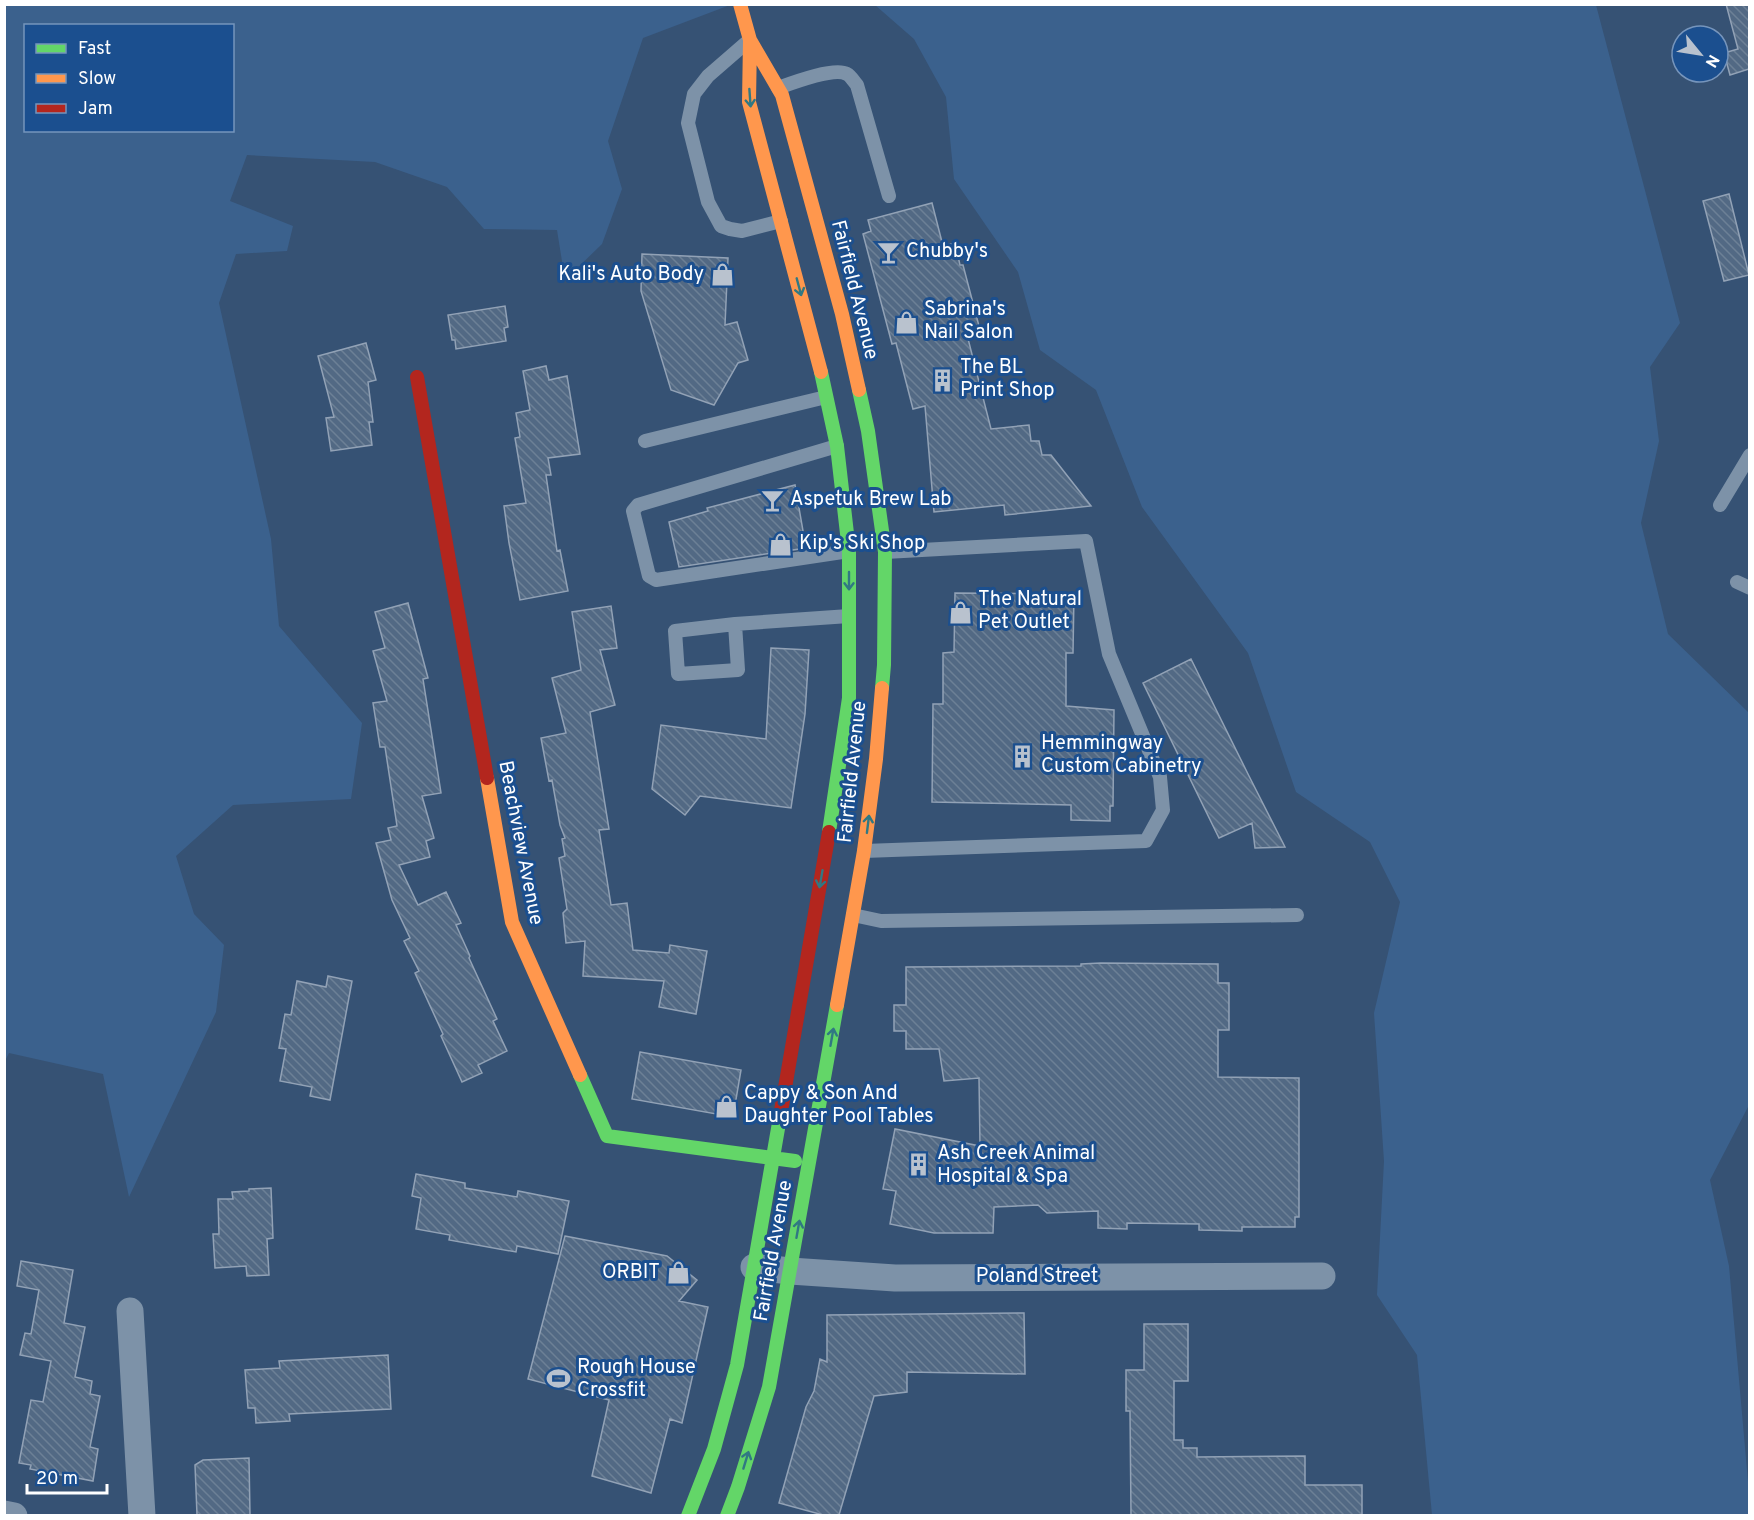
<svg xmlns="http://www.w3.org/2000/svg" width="1754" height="1520" viewBox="0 0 1754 1520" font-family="Overpass,sans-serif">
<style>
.water{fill:#3b618d;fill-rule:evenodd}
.building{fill:url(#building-back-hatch);stroke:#92a2b6;stroke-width:1.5}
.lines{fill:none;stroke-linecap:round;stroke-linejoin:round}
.lane{stroke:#7d92a8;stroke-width:14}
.street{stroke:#7d92a8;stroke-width:27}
.fast{stroke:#63d668;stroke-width:14}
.slow{stroke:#ff974d;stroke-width:14}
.jam{stroke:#b3261e;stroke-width:14}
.oneway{stroke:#317883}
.labels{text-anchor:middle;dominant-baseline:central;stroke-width:6;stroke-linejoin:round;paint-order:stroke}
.poi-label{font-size:20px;fill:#fff;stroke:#1b4f8f;text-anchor:start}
.street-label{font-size:20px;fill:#fff;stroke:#1b4f8f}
</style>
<defs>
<pattern id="building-back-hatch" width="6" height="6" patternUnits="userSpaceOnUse" patternTransform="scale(1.5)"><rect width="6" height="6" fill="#526984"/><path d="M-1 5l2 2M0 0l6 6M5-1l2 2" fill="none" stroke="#6c8096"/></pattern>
</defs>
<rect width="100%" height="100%" fill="#365274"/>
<!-- water -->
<path class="water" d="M5,5H730L643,38L608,141L622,189L602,244L565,280L557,230L484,229L447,187L375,162L247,155L230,201L293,226L287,251L236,254L219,303L271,539L279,626L362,723L351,799L233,805L176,856L194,914L224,945L216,1012L129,1197L103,1074L9,1053L5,1061ZM26,26H232V130H26Z
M875,5H1596L1680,323L1650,367L1659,441L1641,523L1668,634L1749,713V1105L1710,1180L1729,1266L1749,1493V1515H1432L1417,1355L1377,1295L1384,1161L1374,1013L1400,902L1370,842L1296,792L1248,653L1142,507L1096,390L1040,350L1018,272L954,179L946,97L914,39Z"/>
<!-- building -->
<path class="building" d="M1726,4H1749V69L1730,75L1724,53L1738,49Z
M1729,194L1749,275L1724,281L1703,201Z
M932,203L943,246L955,243L960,265H963L979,326L965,327L991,429L1029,425L1031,441H1039L1042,455H1051L1091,506L1005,515L1004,505L934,512L925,406L913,409L896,343L892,344L863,234L871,231L868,220Z
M642,254L728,258L725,325L737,322L748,360L738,363L714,405L671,390L641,291Z
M505,306L508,327L504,328L506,341L456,349L455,340H452L448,315Z
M366,343L376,380L368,382L373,422H369L372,445L331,451L326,418L334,417L318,356Z
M546,366L549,380L567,376L580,454L548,458L551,475H546L557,551L560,550L568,591L520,600L509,543L504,506L526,503L515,438L520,437L516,413L530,410L523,371Z
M795,485L806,548L679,567L669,522L708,511L707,508Z
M955,593L1074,594L1073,653H1066V706L1114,710L1113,806H1110V821L1071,820V805L932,802L933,704H943V653L954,652Z
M408,603L428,678L423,679L441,793L422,796L434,838L426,841L430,857L399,865L418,905L446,892L461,923L456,925L470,956L469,958L497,1019L493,1021L507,1051L478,1065L482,1073L462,1082L441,1036L443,1034L415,973L419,971L404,941L410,938L392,900L376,843L391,840L388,828L397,826L385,747H380L373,703L387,701L373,651L385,648L375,612Z
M611,606L617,648L600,650L615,705L590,712L609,829L599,830L611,905L627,903L633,950L669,953L670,945L707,951L696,1014L659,1007L664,981L583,976L585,941L566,943L563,913L567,909L559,858L565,856L562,839L565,838L560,825L552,780L549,781L541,738L566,733L552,678L581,670L572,612Z
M771,648L809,650L805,714L791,808L700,796L685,815L652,789L661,725L766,739Z
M1191,659L1249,776L1285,847L1255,848L1252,823L1219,838L1143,683Z
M1101,963L1218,964V983H1229V1030H1218V1077L1299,1078V1217H1295V1227H1242V1231L1199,1230V1224L1127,1223V1229L1098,1228V1211L1047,1213L1038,1205L994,1207L993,1233H934L890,1224L896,1191L883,1189L895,1129L980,1146L979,1078L944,1081L939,1049H906V1031H894V1005H906V967L1081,966V964Z
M328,976L352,981L330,1100L310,1096L312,1087L280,1081L286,1049L279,1048L285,1014L291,1015L297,981L326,987Z
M640,1052L741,1070L733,1117L632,1099Z
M416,1174L465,1183V1188L517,1197L518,1191L569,1201L558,1254L517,1246L516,1252L449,1240L450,1235L416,1229L421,1198L412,1196Z
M271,1188L273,1238L267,1239L269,1275L247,1276L246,1266L215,1268L213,1234H219L218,1199H233L232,1192L249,1191V1189Z
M565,1236L667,1256L697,1280L679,1301L708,1307L682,1423L670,1419L651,1493L592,1476L609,1400L528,1379Z
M21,1261L73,1270L64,1323L85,1327L75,1377L92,1381L90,1394L100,1396L90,1447L98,1449L93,1481L30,1469L31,1465L19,1463L31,1400L43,1402L51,1361L20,1355L25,1333L31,1334L39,1290L17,1286Z
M1024,1313L1025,1374L907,1372V1392L874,1396L839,1515H823L779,1503L806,1407L814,1391L820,1359L827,1362V1315Z
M1144,1324H1188V1381H1174V1440H1183V1448H1197V1457L1305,1456V1485H1362V1515H1131L1130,1411H1126V1370H1144Z
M388,1355L391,1409L289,1414L290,1421L256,1423L255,1408H248L245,1370L280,1368L279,1361Z
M249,1458L250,1515H197L195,1465L203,1460Z"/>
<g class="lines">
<!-- lane -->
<path class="lane" d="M746,43L708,76L694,94L688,123L708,202L721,226L730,229L742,231L781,221
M778,88C792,83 834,67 847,74C851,76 854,82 857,85L889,196
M645,441L826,397
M837,446L638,505L633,511L649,576L656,580L849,551
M1720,505L1750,455
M1737,582L1750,588
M735,624L738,670L678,674L675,631L735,624L849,616
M864,851L1146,841L1163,810L1160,777L1109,654L1086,541L885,552
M853,915L881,921L1297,915"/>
<!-- street -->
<path class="street" d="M754,1267L790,1271L895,1278L1322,1276
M130,1311L142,1516
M4,1514L14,1516"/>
<!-- fast -->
<path class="fast" d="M821,372L837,446L849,551V698L829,832
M859,390L868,431L885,552L884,665L882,688
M580,1075L607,1136L795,1161
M688,1516L714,1449L737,1365L780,1117
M727,1516L738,1487L769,1387L837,1005"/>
<!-- slow -->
<path class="slow" d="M740,4L750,40L749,102L821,372
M750,40L782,95L842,314L859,390
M487,778L512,922L580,1075
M837,1005L864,851L876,759L882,688"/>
<!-- jam -->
<path class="jam" d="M417,377L487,778
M780,1117L829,832"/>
</g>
<!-- one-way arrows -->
<defs><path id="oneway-shaft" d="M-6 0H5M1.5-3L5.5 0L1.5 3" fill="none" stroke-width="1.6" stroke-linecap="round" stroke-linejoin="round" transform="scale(1.5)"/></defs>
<g class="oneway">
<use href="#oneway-shaft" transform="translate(750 98) rotate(86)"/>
<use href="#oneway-shaft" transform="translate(799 287) rotate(75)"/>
<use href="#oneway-shaft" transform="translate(849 581) rotate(90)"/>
<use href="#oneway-shaft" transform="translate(868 824) rotate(-83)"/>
<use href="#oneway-shaft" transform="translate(821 879) rotate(100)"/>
<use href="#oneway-shaft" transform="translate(832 1037) rotate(-80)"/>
<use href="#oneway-shaft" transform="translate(798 1229) rotate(-80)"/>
<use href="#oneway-shaft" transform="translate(746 1460) rotate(-73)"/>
</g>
<!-- icons -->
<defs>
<symbol id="bar-bare" viewBox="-9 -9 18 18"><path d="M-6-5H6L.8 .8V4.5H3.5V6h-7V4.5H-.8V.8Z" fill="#b9c2ce" stroke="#1b4f8f" stroke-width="2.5" paint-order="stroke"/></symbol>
<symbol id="shop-bare" viewBox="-9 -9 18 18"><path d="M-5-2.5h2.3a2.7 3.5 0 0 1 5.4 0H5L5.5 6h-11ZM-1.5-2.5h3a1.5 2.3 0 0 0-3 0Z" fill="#b9c2ce" stroke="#1b4f8f" stroke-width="2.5" paint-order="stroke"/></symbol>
<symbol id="building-bare" viewBox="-9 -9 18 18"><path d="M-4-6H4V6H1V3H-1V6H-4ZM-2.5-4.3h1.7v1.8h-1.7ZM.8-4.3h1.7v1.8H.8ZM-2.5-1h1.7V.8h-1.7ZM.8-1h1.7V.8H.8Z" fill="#b9c2ce" stroke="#1b4f8f" stroke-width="2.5" paint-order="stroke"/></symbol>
<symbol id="stadium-bare" viewBox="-9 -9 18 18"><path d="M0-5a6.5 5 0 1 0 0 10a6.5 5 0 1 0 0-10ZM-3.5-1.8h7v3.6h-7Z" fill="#b9c2ce" stroke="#1b4f8f" stroke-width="2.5" paint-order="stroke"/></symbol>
</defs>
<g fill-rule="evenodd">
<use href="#bar-bare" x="872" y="236" width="33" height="33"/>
<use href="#shop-bare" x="706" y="258" width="33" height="33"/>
<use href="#shop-bare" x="890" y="306" width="33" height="33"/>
<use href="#building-bare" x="926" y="364" width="33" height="33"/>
<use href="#bar-bare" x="756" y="484" width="33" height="33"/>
<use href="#shop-bare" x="764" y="528" width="33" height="33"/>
<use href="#shop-bare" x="944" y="596" width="33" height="33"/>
<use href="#building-bare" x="1006" y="740" width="33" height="33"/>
<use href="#shop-bare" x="710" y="1090" width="33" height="33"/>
<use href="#building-bare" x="902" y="1148" width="33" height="33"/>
<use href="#shop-bare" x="662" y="1256" width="33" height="33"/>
<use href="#stadium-bare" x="542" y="1362" width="33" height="33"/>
</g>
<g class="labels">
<!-- poi labels -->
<g class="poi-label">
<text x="906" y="252">Chubby's</text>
<text x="704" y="275" text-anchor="end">Kali's Auto Body</text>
<text x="924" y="310">Sabrina's<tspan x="924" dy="23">Nail Salon</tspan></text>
<text x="960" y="368">The BL<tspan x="960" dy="23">Print Shop</tspan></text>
<text x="790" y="500">Aspetuk Brew Lab</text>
<text x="799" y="544">Kip's Ski Shop</text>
<text x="978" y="600">The Natural<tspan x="978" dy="23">Pet Outlet</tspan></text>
<text x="1041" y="744">Hemmingway<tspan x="1041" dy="23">Custom Cabinetry</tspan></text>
<text x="744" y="1094">Cappy &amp; Son And<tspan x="744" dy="23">Daughter Pool Tables</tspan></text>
<text x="937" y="1154">Ash Creek Animal<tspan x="937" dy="23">Hospital &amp; Spa</tspan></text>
<text x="660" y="1273" text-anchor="end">ORBIT</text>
<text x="577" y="1368">Rough House<tspan x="577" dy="23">Crossfit</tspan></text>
</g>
<!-- street labels -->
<g class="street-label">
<text transform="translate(854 290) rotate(76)">Fairfield Avenue</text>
<text transform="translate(853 772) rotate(-84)">Fairfield Avenue</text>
<text transform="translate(520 843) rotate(79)">Beachview Avenue</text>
<text transform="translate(774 1251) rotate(-80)">Fairfield Avenue</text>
<text x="1037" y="1277">Poland Street</text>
</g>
</g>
<!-- border -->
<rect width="1754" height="1520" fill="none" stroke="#ffffff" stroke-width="12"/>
<!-- legend -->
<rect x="24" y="24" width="210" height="108" fill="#1b4f8f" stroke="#7695bc" stroke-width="1.5"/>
<rect x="36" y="44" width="30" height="9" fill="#63d668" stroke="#7695bc" stroke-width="1.5"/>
<text x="78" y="54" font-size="18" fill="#ffffff">Fast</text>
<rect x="36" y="74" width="30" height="9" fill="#ff974d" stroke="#7695bc" stroke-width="1.5"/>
<text x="78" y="84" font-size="18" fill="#ffffff">Slow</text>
<rect x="36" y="104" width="30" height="9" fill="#b3261e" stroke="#7695bc" stroke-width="1.5"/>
<text x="78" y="114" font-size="18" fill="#ffffff">Jam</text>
<!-- north arrow -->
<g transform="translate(1700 54) rotate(120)"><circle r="28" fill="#1b4f8f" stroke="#7695bc" stroke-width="1.5"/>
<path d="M0-4.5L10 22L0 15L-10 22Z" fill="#b9c2ce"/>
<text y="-9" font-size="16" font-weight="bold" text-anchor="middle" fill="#ffffff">N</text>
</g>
<!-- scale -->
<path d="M27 1484v9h80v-9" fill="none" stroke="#ffffff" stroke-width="3"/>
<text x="36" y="1484" font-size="18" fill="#ffffff" stroke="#1b4f8f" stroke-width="4.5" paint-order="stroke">20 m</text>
</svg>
